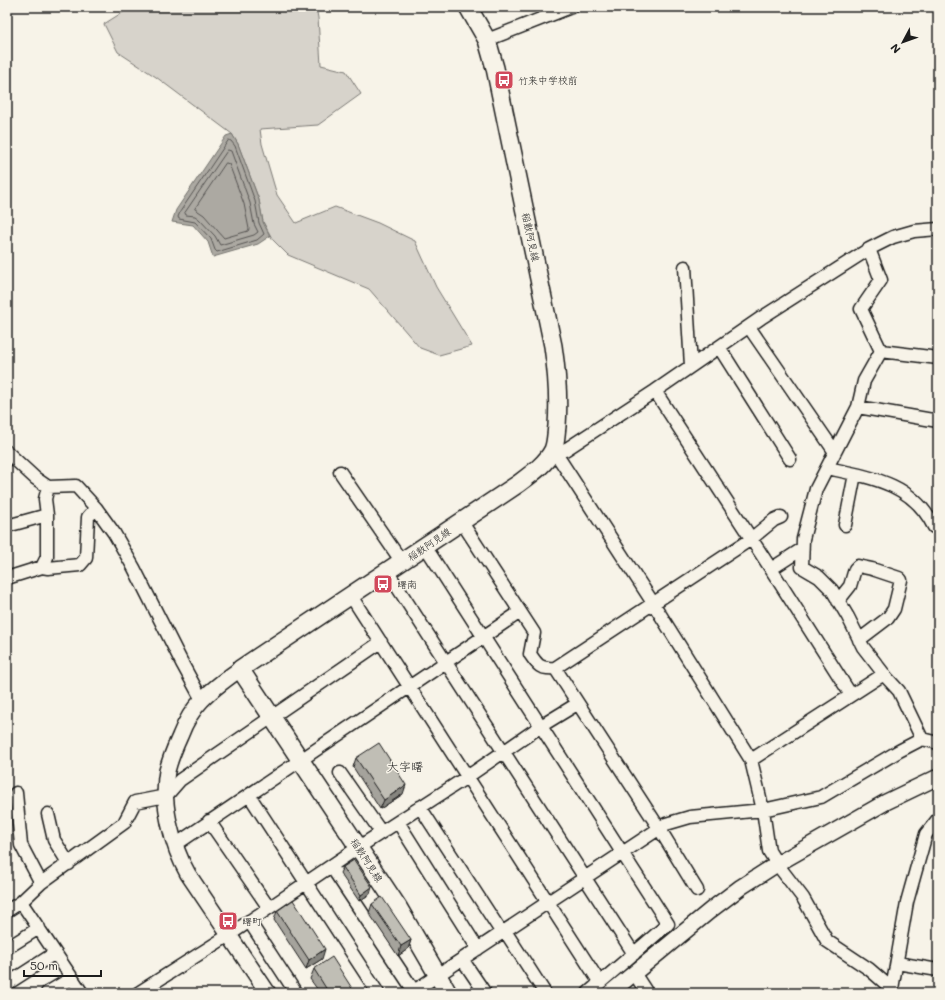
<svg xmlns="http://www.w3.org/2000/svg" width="945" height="1000" viewBox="0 0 945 1000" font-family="Mali,'Klee One',sans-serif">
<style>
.green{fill:#d7d3cb;stroke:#7a7874}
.water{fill:#aca9a2;stroke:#72716c}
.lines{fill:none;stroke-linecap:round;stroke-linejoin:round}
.shore{stroke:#565452;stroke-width:1}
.minor-casing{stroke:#1c1c1c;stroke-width:15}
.tertiary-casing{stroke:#1c1c1c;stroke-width:18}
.secondary-casing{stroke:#1c1c1c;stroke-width:20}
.minor{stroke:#f7f3e8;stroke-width:12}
.tertiary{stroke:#f7f3e8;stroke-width:15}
.secondary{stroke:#f7f3e8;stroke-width:17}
.wall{fill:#a5a39c;stroke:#1c1c1c}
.shaded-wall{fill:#86857f;stroke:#1c1c1c}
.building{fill:#c0beb5;stroke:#1c1c1c}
.labels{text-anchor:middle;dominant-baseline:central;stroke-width:3;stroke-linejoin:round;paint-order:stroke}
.poi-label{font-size:10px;fill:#1c1c1c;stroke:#f7f3e8;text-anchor:start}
.street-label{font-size:10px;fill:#1c1c1c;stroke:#f7f3e8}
.quarter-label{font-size:12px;fill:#1c1c1c;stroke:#f7f3e8}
</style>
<rect width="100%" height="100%" fill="#f7f3e8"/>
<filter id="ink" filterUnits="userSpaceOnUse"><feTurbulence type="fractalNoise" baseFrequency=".025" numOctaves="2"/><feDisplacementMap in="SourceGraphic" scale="8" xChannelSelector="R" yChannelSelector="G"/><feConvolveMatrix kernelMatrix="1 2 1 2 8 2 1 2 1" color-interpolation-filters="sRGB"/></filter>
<g filter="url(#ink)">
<!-- green -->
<path class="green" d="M131,7H316L318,18L321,65L346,71L361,94L318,125L260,129L262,144L277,195L296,223L335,207L378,223L415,241L436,287L472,346L439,355L420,348L369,289L288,255L273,240L263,222L259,200L238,144L232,134L156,77L118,52L104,24Z"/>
<!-- water -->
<path class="water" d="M232,134L238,144L259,200L263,222L270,236L258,244L213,257L208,242L193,225L172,222L176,210L226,136Z"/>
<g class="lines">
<!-- shore -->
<path class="shore" d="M229,140L231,141L235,146L255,201L259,223L264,234L257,240L217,252L215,250L211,239L195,222L179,219L178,217L180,212Z
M228,150L231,151L250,203L254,224L258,232L254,235L220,245L215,236L199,219L195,216L186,215L185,213Z
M226,163L229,164L244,204L249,229L248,231L224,238L204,215L195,209Z"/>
<defs>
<path id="minor" d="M487,40L571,7
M869,249L881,280L861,309L881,351L864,381L858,407L816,489L803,539L802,567L819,577L832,590L848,617L863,647L887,678L899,691L922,739
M685,267L691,366
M749,327L835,452
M719,347L790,459
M881,351L938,358
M655,391L771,569L802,549
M858,407L938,421
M553,449L653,603L751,760L763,810L769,851L777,864L803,898L827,941L869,969L892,989
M553,449L565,450L655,391L761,318L869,249L893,237L914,231L938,229
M7,452L35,478L48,487L76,486L96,508L114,533L134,568L183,665L202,700
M827,468C870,477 913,483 934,527
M340,472L402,562
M461,521L534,633L530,654C538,666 540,669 555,668L751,539L774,520L781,517
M845,525L855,474
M7,526L47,515L45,499L48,487
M425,546L668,924L588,993
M42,567L47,557V515
M771,569L851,695
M387,571L634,954
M7,578L42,567L48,568L80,565L86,558L88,517L96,508
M351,596L600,983
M838,601L850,586L855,569L858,566L872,569L899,578L901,580L894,609L888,618L859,640
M555,668L659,828L697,890
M751,760L884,674
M340,773L381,832
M16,793L21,845L41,883
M249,795L378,993
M420,807L502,933
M48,814L54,840L69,864
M209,821L269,908
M398,822L478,949
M175,845L520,612
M331,866L414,991
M21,902L82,993
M7,911L21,902L41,883L124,823L135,802L166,796L180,780L381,642
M249,921L296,993
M505,931L545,993
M7,948L39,928
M462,959L485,993
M897,963L938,970
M634,973L647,993
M7,984L55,953
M47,993L72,978
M138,993L229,935L359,847L467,777L541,726L577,704
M411,993L666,824L690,817L763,810L821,797L899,751L922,739L938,743
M894,993L892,989L907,902L926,834L938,819"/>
<path id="tertiary" d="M240,669C226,679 213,688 202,700C192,710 185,723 180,736C175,747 170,759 167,771C161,802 172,846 188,874L268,993
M610,993L712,909L741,887L777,864L886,802L938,777"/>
<path id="secondary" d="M448,993L398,907L240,669L518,484C530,475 546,464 553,450C556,443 556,433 557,426C559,398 557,373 553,346L495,68L487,40L468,7"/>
</defs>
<!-- minor casing -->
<use href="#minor" class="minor-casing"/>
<!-- tertiary casing -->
<use href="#tertiary" class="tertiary-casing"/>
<!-- secondary casing -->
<use href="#secondary" class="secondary-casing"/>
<!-- minor -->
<use href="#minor" class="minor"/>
<!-- tertiary -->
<use href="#tertiary" class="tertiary"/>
<!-- secondary -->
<use href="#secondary" class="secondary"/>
</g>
<!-- wall -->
<path class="wall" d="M356,758L403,794L380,809L353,767Z
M343,867L370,894L359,901L340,873Z
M372,904L411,940L408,949L398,956L369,913Z
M277,911L322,959L306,969L274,920Z
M314,969L355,993H320L310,979Z"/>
<!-- shaded-wall -->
<path class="shaded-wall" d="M406,785L403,794L380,809L384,800Z
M372,887L370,894L359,901L361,895Z
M411,940L408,949L398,956L401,946Z
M325,949L322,959L306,969L309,960Z"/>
<!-- building -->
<path class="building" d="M379,743L406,785L384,800L356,758Z
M354,860L372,887L361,895L343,867Z
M382,897L411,940L401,946L372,904Z
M293,900L325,949L309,960L277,911Z
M332,957L355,993H329L314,969Z"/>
</g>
<!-- icons -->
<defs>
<symbol id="bus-square" viewBox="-11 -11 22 22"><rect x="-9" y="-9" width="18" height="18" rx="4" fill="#d1495b" stroke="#f7f3e8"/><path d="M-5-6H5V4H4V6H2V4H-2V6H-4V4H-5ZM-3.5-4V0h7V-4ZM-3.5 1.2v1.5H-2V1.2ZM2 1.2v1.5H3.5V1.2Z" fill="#fff"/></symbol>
</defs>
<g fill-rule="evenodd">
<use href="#bus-square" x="493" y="69" width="22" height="22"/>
<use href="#bus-square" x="372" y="573" width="22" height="22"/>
<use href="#bus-square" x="217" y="910" width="22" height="22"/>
</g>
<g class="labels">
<!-- poi labels -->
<g class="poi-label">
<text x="518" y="80">竹来中学校前</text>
<text x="397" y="584">曙南</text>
<text x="242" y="921">曙町</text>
</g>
<!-- street labels -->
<g class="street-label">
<text transform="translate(531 237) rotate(78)">稲敷阿見線</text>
<text transform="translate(429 544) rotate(-35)">稲敷阿見線</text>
<text transform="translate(367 860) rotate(57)">稲敷阿見線</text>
</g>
<!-- quarter labels -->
<g class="quarter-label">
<text x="405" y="766">大字曙</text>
</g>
</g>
<!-- margin -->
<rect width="945" height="1000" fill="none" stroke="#f7f3e8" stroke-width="24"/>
<rect x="12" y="12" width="921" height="976" fill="none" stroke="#1c1c1c" stroke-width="1.5" filter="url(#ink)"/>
<!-- north arrow -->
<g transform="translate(903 42) rotate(229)" stroke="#f7f3e8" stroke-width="3" paint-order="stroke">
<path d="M0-3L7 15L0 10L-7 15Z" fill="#1c1c1c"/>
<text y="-6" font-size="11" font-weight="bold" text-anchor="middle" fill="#1c1c1c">N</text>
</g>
<!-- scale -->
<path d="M24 970v6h77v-6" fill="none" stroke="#1c1c1c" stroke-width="2"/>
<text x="30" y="970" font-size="12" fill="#1c1c1c" stroke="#f7f3e8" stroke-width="3" paint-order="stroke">50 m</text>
</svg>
